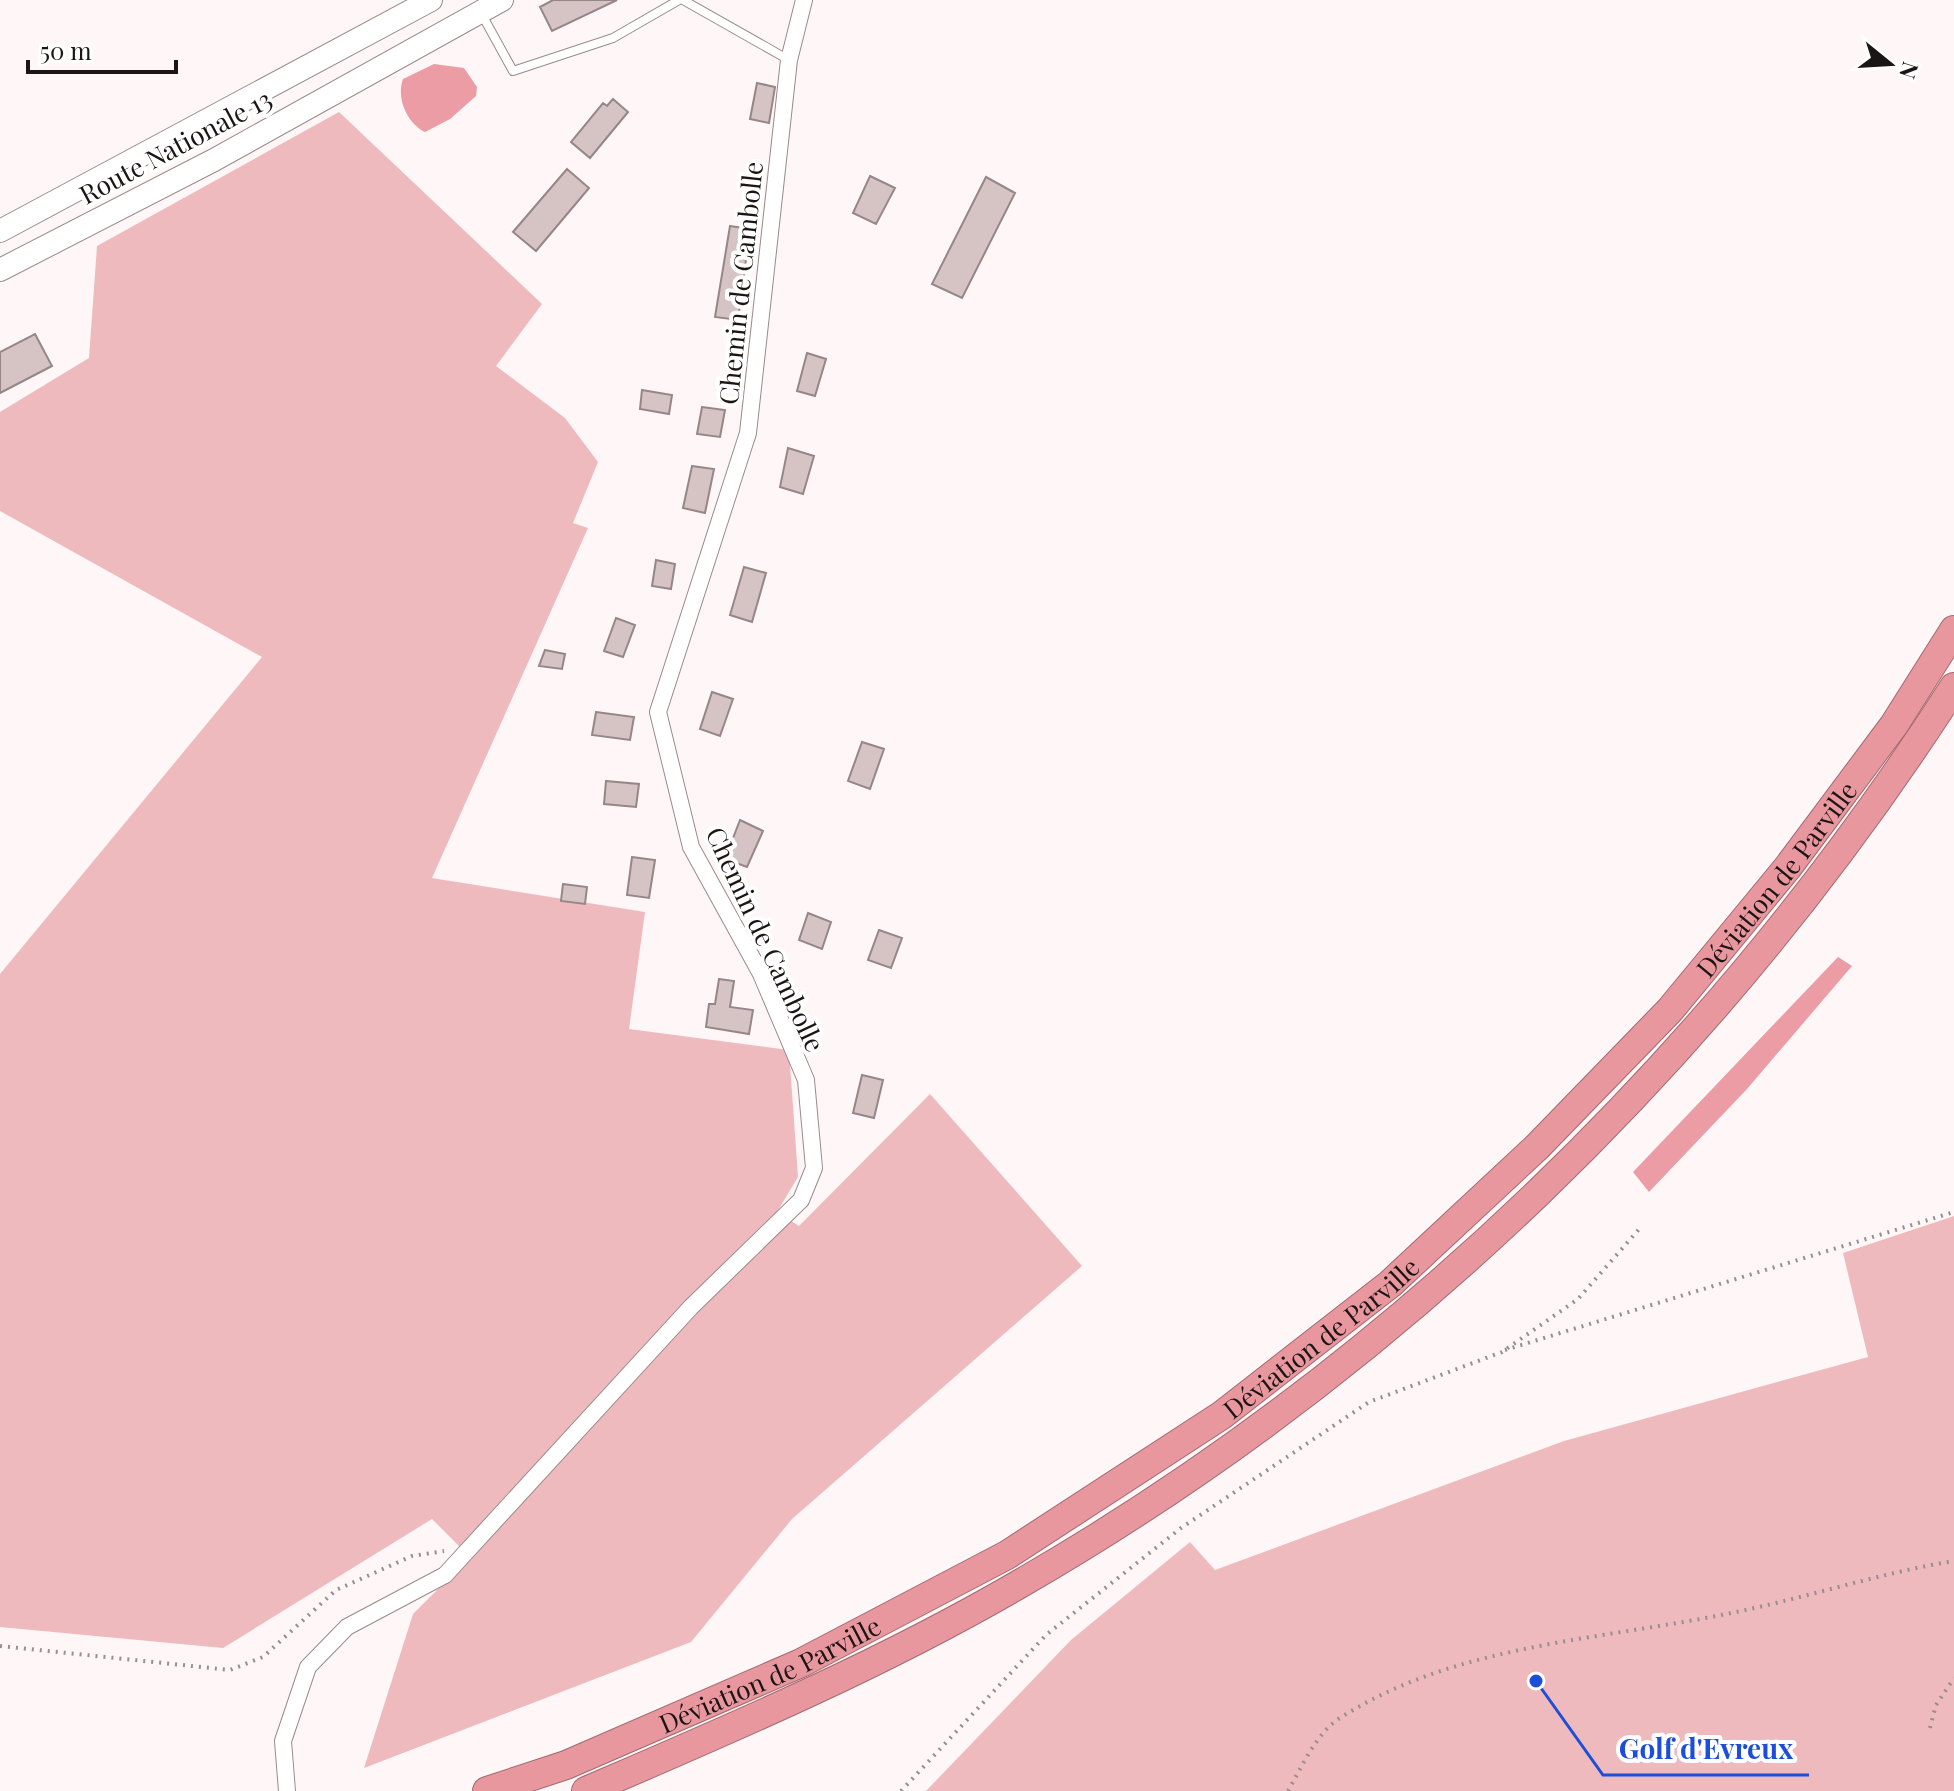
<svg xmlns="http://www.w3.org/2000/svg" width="1954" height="1791" viewBox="0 0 1954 1791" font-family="'Playfair Display',serif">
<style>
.green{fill:#efbabe}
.water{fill:#eb9ca4}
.building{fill:#d6c4c5;stroke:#978687;stroke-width:2}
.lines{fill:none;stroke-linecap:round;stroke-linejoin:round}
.lane-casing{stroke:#9b8a8b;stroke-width:10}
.street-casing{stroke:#9b8a8b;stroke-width:18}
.secondary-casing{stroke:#9b8a8b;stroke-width:24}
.highway-casing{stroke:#a16a6f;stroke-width:30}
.path{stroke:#968f90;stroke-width:4;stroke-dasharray:2 6;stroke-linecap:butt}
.lane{stroke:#fff;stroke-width:8}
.street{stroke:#fff;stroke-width:16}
.secondary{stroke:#fff;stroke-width:22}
.highway{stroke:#e9979f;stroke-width:28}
.labels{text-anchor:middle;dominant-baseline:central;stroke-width:8;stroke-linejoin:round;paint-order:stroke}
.street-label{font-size:26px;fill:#1b1515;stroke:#fff}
.leader{fill:none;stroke:#1d4ed8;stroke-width:3}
.callout-dot{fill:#1d4ed8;stroke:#fff;stroke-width:3}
.callout-label{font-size:28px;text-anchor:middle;font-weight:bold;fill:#1d4ed8;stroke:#fff;stroke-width:8;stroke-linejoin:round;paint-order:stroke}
</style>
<rect width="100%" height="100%" fill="#fef6f7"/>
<!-- green -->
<path class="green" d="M339,112L542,304L496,366L565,418L598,462L573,523L588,528L432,878L645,912L629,1029L789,1050L798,1177L777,1212L799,1226L930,1094L1082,1266L792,1519L691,1642L364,1768L413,1614L470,1557L432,1519L223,1648L0,1627V974L262,657L0,511V412L89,358L97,246Z
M1954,1216V1791H926L1071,1640L1190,1542L1215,1570L1564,1441L1868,1357L1843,1253Z"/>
<!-- water -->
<path class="water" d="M434,64L464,68L477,87L476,96L450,119L425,132C407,123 396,98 403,79Z
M1838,957L1852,966L1747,1089L1649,1192L1633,1172Z"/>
<!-- building -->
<path class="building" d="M553,0H617L552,31L540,7Z
M757,83L775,87L769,123L750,119Z
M613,99L628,112L590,158L571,142L603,103L607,106Z
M567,169L589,188L536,251L513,232Z
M870,176L895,188L876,224L853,213Z
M986,177L1015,193L962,298L932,284Z
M730,226L750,229L738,320L715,317Z
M35,334L52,366L0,393V352Z
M807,353L826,359L815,396L797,391Z
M642,390L672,395L669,414L640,409Z
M702,407L725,410L720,437L697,434Z
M788,448L814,456L803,494L780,487Z
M692,466L714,469L705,513L683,508Z
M656,560L675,564L671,589L652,586Z
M744,567L766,573L752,622L730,615Z
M616,618L635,625L623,657L604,651Z
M545,650L565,654L562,669L539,666Z
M712,692L733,699L720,736L700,729Z
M596,712L634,717L630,740L592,735Z
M862,742L884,749L870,789L848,781Z
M606,781L639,784L636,807L604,804Z
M740,820L763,831L747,867L725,859Z
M632,857L655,860L649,898L627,895Z
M563,884L587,887L585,904L561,901Z
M808,913L831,922L822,949L799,940Z
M879,930L902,938L891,968L868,960Z
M719,979L734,981L730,1007L753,1010L749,1034L706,1027L709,1004H715Z
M862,1075L883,1080L874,1118L853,1113Z"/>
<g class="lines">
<defs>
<path id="lane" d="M683,0L789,60
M481,13L513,71L613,38L679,0"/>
<path id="street" d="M287,1791L283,1741L308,1667L347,1627L445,1575L691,1307L801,1200L814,1168L806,1080L761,974L691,847L658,712L748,433L789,60L804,0"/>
<path id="secondary" d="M0,231L431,0
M0,270L214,160L502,0"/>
<g id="highway">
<path id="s1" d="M487,1791L566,1765L801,1663L1007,1555L1222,1415L1390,1284L1537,1147L1670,1010L1788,867L1894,725L1954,630"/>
<path d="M586,1791C732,1728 878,1666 1016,1586C1394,1369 1719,1053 1954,687"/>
</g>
</defs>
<!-- lane casing -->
<use href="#lane" class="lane-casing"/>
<!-- street casing -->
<use href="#street" class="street-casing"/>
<!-- secondary casing -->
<use href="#secondary" class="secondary-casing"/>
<!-- highway casing -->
<use href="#highway" class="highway-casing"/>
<!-- path -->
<path class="path" d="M1505,1350L1954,1212
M0,1646L230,1670L263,1657L336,1590L412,1556L444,1551
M1930,1728L1936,1705L1954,1678
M901,1791L1046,1635L1181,1528L1369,1402L1502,1352L1578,1299L1641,1227
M1288,1791C1301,1768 1317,1732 1340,1718C1457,1643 1604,1640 1736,1612C1809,1597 1880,1573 1954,1561"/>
<!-- lane -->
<use href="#lane" class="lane"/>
<!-- street -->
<use href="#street" class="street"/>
<!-- secondary -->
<use href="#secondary" class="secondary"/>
<!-- highway -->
<use href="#highway" class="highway"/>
</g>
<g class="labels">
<!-- street labels -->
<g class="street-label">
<text transform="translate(175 146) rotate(-28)">Route Nationale 13</text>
<text transform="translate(740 283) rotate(-84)">Chemin de Cambolle</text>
<text stroke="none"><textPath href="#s1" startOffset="1602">Déviation de Parville</textPath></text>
<text transform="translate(766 939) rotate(65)">Chemin de Cambolle</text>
<text stroke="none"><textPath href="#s1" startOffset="954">Déviation de Parville</textPath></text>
<text stroke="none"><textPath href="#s1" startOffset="306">Déviation de Parville</textPath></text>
</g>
</g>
<!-- callouts -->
<path class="leader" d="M1536 1681L1603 1775H1809"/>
<circle class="callout-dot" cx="1536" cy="1681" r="8"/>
<g class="callout-label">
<text x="1706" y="1759">Golf d'Evreux</text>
</g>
<!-- north arrow -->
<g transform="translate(1890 64) rotate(108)" stroke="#ffffff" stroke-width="6" paint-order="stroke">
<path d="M0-6L14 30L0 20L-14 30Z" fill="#1b1515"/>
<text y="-12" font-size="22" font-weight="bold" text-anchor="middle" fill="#1b1515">N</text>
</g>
<!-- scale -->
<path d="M28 60v12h148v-12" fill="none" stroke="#1b1515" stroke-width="4"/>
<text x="40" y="60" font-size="24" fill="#1b1515" stroke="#ffffff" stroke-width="6" paint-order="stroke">50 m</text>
</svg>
